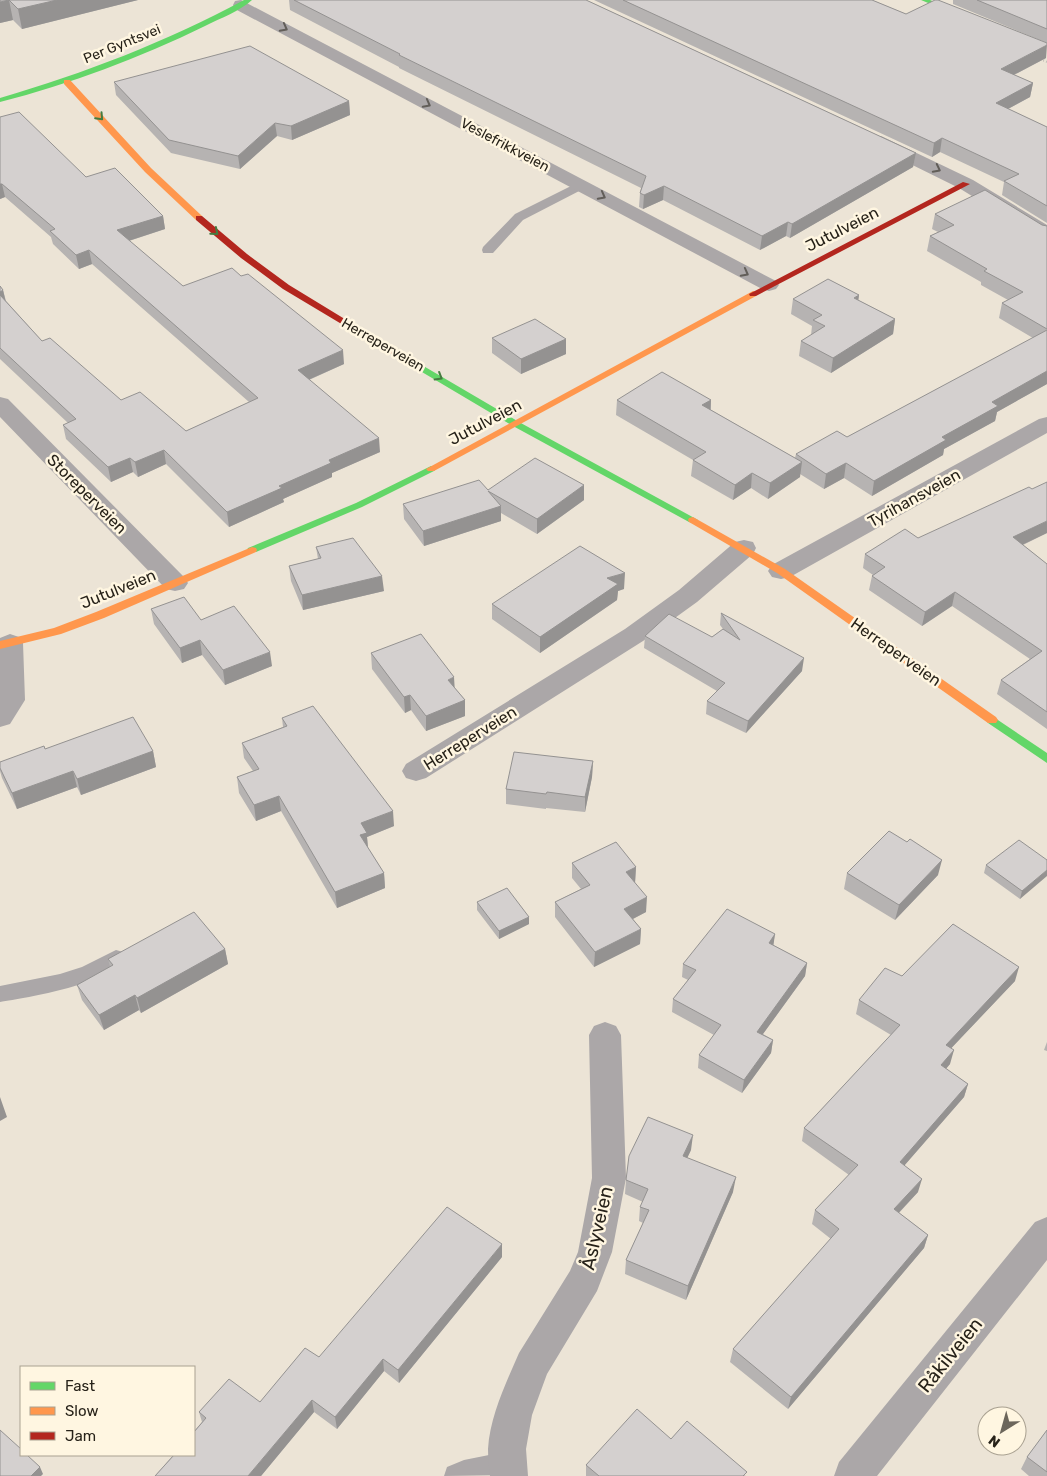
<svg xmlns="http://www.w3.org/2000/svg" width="1047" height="1476" viewBox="0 0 1047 1476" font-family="Rubik,sans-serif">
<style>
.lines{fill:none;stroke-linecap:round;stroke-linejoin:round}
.path{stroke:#aaa6a4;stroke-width:2.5;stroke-dasharray:0.5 2.5;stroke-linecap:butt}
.lane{fill:#aba7a8;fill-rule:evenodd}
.street{fill:#aba7a8;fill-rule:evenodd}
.fast{fill:#63d668;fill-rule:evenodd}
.slow{fill:#ff974d;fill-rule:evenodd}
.jam{fill:#b3261e;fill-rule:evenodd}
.wall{fill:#b6b3b2}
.shaded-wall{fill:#949291}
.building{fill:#d4d0cf;stroke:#949291}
.oneway{stroke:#625e59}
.oneway2{stroke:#457c40}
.labels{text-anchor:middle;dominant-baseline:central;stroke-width:5;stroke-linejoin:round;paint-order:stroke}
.far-street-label{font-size:14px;fill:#272219;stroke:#fff6e1}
.street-label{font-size:16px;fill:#272219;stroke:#fff6e1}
.near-street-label{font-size:19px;fill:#272219;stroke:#fff6e1}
</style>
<rect width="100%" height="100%" fill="#ece4d6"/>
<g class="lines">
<!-- path -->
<path class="path" d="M1038,58L1047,62"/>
<!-- lane -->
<path class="lane" d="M581,181L585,182L587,185L585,188L523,220L493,253H483L482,250L483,247L515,214Z
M116,950L123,952L126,958C113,983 27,998 0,1002V986L60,974L82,967Z
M509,1451L518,1454L521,1463L518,1472L509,1475L444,1476L447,1467L464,1460Z"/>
<!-- street -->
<path class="street" d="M241,0L776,281L779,285L776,289L769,291L762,289L235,9L233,5L235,1Z
M881,136L973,180L1047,225V240L1040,238L959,188L874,146L872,142L874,138Z
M0,397L8,399L184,577L188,583L184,589L175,591L166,589L0,417Z
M1047,417V433L790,577L781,579L772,577L768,571L772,565L1039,419Z
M744,540L753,542L756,548L753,554L697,602L643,641L426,778L416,781L406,778L402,771L406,764L625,629L679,590L735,542Z
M10,634L19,637L23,643L25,700L10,724L0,727V638Z
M605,1022L616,1026L621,1035L626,1178L612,1252L597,1291L547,1374L532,1415L526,1449L528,1476H490C489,1467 488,1458 488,1449C490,1416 506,1383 519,1353L570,1271L578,1252L592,1178L589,1035L594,1026Z
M1047,1217V1260L877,1476H834L839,1462L1035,1222Z"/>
<!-- fast -->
<path class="fast" d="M244,0H252C240,11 221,18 205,26C140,58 70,84 0,102V98C85,73 166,42 244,0Z
M921,0H930L967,16L962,17Z
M403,354L519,422L698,520L693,523L689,522L513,426L400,359L399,357Z
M431,466L434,467L436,469L434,471L362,507L256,552H248L247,550L248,548L356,503Z
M992,716L1047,753V763L988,723L986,720Z"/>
<!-- slow -->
<path class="slow" d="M64,80H70L151,168L202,216V220H196L145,172L64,84Z
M753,291L756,292V296L434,471H428L426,469Z
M693,517L785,569L996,717L998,720L996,723H988L777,573L689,522L688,520L689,518Z
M252,547L256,548L257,550L256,552L104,618L61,634L0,649V641L54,628L96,612Z"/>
<!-- jam -->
<path class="jam" d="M963,182L970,184L756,296H750L749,294Z
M196,216H202L247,254L289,285L407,357L403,360L400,359L283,289L241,258L196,220Z"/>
</g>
<!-- wall -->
<path class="wall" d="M0,0H138L22,29L13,20L0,23Z
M289,0H586L916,153L913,167L790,238L786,236L760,250L663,200L643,209L639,207L640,193L641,188L399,68V67L290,10Z
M594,0H872L906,14L1046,58L1014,75L1033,83L1030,97L1008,109L1047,127V223L1002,195L1004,182L940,152L932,157Z
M953,0H1047V43L953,4Z
M114,82L349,101L350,115L292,140L277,136L240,169L171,153L116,95Z
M0,117L86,177L163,216L165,229L129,241L183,286L344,364L309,380L380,452L332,473V477L283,499L284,502L229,527L166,464L138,477L133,472L111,482L66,439L63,425L68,423L0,359V286L3,290L6,301L42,341L121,400L186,431L249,402L92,264L79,269L53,244L51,237L5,197L0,199Z
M935,214L1047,226V384L997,412L995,421L944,449L943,455L872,496L844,478L824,489L800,474V477L768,499L751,488L733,500L691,476L693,460L616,415L617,400H711V410L795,458L796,454L847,437L1033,338L999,318L1002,303L1008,300L981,285V282L927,251L930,236L938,232L932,229Z
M859,295L858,300L895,319L893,334L831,373L799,356L801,341L811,335L812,326L791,314L793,299Z
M492,338L566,339V354L521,374L492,353Z
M584,485V500L537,534L501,513V521L424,546L404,519L403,504L488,490Z
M1047,533L1023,545L1047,564V729L997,694L1001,680L1030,659L952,606L922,626L869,590L872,576L873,575L863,568L865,554L918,538Z
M316,547L384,591L303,610L291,581L289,566L318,559Z
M624,589L618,591L617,600L540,653L492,619V604Z
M151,609L201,620L272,666L225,685L202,655L182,663L154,624Z
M721,613L802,671L746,733L706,714L707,701L717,691L644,648L645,636L712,637L723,629L720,625Z
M371,653L454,687L465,700V716L426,731L411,710L405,713L372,669Z
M282,718L394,826L367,837L368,848L384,873L385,888L337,908L281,811L256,821L239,793L237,777L253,771L244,758L242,743L283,727Z
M45,749L153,751L156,767L81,795L77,787L17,809L2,778L0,771V762Z
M593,761L592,777L585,812L546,808V809L506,804V789Z
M1047,860L1020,899L984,873L986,865Z
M572,863L636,867L635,883L646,912L633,919L641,929L640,944L594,967L555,917V902L581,889L572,878Z
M847,873L938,875L895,920L844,889Z
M477,902L529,917V924L499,939L477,910Z
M775,934L773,945L807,963L805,976L763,1034L773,1040L771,1053L742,1093L698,1068L699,1055L714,1035L672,1012L673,999L688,980L682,977L683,964Z
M225,949L228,964L141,1013L139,1010L104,1030L82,1000L77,985L110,967L108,959Z
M902,976L1015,981L951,1048L950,1064L946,1069L968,1084L964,1097L904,1166L918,1192L899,1213L928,1235L924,1248L788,1409L730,1362L733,1349L831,1239L812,1224L815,1210L849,1175L802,1141L804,1128L891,1035L856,1014L859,1000Z
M1047,1042V1051L1044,1050Z
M691,1150L687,1158L733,1192L686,1300L625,1274L626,1260L643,1223L639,1221L640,1207L643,1202L625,1194L626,1180Z
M502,1257L399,1383L384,1371L337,1429L314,1412L261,1476H155L202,1422L199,1412L260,1402L319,1357Z
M1047,1430V1476H1029L1021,1469L1027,1457Z
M671,1439L746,1476H586V1465Z"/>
<!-- shaded-wall -->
<path class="shaded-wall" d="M9,0L13,20L0,23V2Z
M57,0H138L22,29L18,9Z
M1047,45L1046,58L998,83L1001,69Z
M1033,83L1030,97L993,117L996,103Z
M349,101L350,115L292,140L291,126Z
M275,123L277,136L240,169L238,156Z
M942,138L940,152L932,157L934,143Z
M916,153L913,167L790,238L792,224Z
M0,184H2L5,197L0,199Z
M664,186L663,200L643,209L644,195Z
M163,216L165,229L119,244L117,230Z
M788,222L786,236L760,250L762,236Z
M89,250L92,264L79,269L76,255Z
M3,290L6,303L0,301V292Z
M859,295L857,310L854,298Z
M895,319L893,334L831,373L833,358Z
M566,339V354L521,374V359Z
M343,350L344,364L299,384L298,370Z
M1047,371V384L997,412L995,421L944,449L943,455L872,496L874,481L942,437L992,402Z
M711,400L710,415L702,405Z
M379,438L380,452L332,473V477L283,499L284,502L229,527L227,512L329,460Z
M164,450L166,464L138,477L135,462Z
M130,458L133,472L111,482L108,467Z
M802,462L800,477L768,499L770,483Z
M846,463L844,478L824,489L826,474Z
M752,473L751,488L733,500L735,485Z
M584,485V500L537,534V519Z
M501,506V521L424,546L423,531Z
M1047,521V533L1009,551L1013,537Z
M625,573L624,589L618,591L617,600L540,653V637L607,578Z
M382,576L384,591L303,610L302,595Z
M955,592L952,606L922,626L925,612Z
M200,640L202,655L182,663L180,648Z
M270,652L272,666L225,685L223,670Z
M804,658L802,671L746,733L748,721Z
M454,677L455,693L448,680Z
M410,695L411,710L405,713L404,697Z
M465,700V716L426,731V716Z
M153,751L156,767L81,795L77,779Z
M593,761L592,777L585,812V797Z
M73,771L77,787L17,809L12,793Z
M279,796L281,811L256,821L254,805Z
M393,811L394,826L367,837L368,848L360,835L361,823Z
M942,860L938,875L895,920L899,905Z
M636,867L635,883L625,888L626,872Z
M1047,870V876L1020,899L1022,891Z
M384,873L385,888L337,908L335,892Z
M647,897L646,912L623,924L624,909Z
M529,917V924L499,939V931Z
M641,929L640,944L594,967L595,952Z
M775,934L773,948L769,943Z
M225,949L228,964L141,1013L137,998Z
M807,963L805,976L755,1045L757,1032Z
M1019,967L1015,981L942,1058L946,1045Z
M135,995L139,1010L104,1030L99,1015Z
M773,1040L771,1053L742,1093L744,1080Z
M954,1050L950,1064L937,1079L941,1065Z
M968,1084L964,1097L896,1175L900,1162Z
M0,1097L7,1117L0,1121Z
M693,1135L691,1150L681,1171L683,1156Z
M736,1177L733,1192L686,1300L688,1286Z
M922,1179L918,1192L890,1222L894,1209Z
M928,1235L924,1248L788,1409L791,1397Z
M502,1244V1257L399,1383L398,1370Z
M383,1359L384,1371L337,1429L335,1417Z
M312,1400L314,1412L261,1476H248Z
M40,1467L43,1474L41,1476H31Z"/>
<!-- building -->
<path class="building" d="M0,0H57L18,9L9,0L0,2Z
M294,0H586L916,153L792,224L788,222L762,236L664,186L644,195L640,193L646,176L399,55L400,54Z
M623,0H872L906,14L935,0H938L1047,43V45L1001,69L1033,83L996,103L1047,127V206L1004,181L1019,174L942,138L934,143Z
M977,0H1047V29Z
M250,46L349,101L291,126L275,123L238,156L169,140L114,82Z
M19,112L86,177L115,168L163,216L117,230L183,286L232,268L241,276L248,274L343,350L298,370L379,438L329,460L331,463L279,486L282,488L227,512L164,450L135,462L130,458L108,467L63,425L76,419L0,348V295L42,341L50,338L121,400L140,392L186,431L258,398L89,250L76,255L50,231L55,229L2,184H0V117Z
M985,190L1042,225L1047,226V329L1002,303L1023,292L984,271L987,269L930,236L954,225L935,214Z
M828,279L859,295L854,298L895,319L833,358L801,341L825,326L813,320L822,315L793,299Z
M0,286L3,290L0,292Z
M535,319L566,339L521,359L492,338Z
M1047,330V371L992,402L998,406L942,437L946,440L874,481L846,463L826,474L796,454L837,431L847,437Z
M662,372L711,400L702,405L802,462L770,483L752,473L735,485L693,460L706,452L617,400Z
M535,458L584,485L537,519L488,491L501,506L423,531L403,504L479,480L488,490Z
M1047,482V521L1013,537L1047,564V712L1001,680L1042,651L955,592L925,612L872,576L885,567L865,554L905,529L918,538L1029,487L1032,489Z
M353,538L382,576L302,595L289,566L321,558L316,547Z
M580,546L625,573L607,578L618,584L540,637L492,604Z
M184,597L201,620L234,606L270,652L223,670L200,640L180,648L151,609Z
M721,613L804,658L748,721L707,701L725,683L645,636L669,614L712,637L723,629L740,640Z
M421,634L454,677L448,680L465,700L426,716L410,695L404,697L371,653Z
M313,706L393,811L361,823L367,833L360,835L384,873L335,892L279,796L254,805L237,777L259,769L242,743L287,726L282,718Z
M133,717L153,751L77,779L73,771L12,793L0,768V762L44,746L45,749Z
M514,752L593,761L585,797L547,792L546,794L506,789Z
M889,831L907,842L910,839L942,860L899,905L847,873Z
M1019,840L1047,860V870L1022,891L986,865Z
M616,842L636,867L626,872L647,897L624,909L641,929L595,952L555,902L590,885L572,863Z
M507,888L529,917L499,931L477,902Z
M727,909L775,934L769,943L807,963L757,1032L773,1040L744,1080L699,1055L721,1025L673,999L696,970L683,964Z
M194,912L225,949L137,998L135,995L99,1015L77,985L113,965L108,959Z
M953,924L1019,967L946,1045L954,1050L941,1065L968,1084L900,1162L922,1179L894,1209L928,1235L791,1397L733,1349L839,1229L815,1210L858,1165L804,1128L900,1025L859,1000L885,968L902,976Z
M648,1117L693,1135L683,1156L736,1177L688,1286L626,1260L649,1210L640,1207L648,1189L626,1180L629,1156Z
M447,1207L502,1244L398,1370L383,1359L335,1417L312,1400L248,1476H155L174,1455H194V1432L206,1418L199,1412L229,1379L260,1402L305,1348L319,1357Z
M637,1409L671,1439L687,1421L747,1472L743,1476H599L586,1465Z
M0,1430L21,1449V1455H27L40,1467L31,1476H0Z
M1047,1430V1472L1027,1457Z"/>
<!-- one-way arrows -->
<defs><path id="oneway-chevron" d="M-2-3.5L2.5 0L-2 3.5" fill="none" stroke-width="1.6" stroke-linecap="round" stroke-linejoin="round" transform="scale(1.25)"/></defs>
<g class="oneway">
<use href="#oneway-chevron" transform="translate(284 28) rotate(28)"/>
<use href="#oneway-chevron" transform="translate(427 104) rotate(28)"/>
<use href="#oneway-chevron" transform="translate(937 169) rotate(27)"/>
<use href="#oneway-chevron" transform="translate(602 196) rotate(28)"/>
<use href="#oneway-chevron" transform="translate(745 273) rotate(28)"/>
</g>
<g class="oneway2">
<use href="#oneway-chevron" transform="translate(100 117) rotate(47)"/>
<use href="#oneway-chevron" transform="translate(215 232) rotate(40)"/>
<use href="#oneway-chevron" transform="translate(439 377) rotate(31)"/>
</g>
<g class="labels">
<!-- far-street labels -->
<g class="far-street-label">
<text transform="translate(122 44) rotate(-22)">Per Gyntsvei</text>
<text transform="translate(505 145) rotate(28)">Veslefrikkveien</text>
<text transform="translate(383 345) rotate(30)">Herreperveien</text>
</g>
<!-- street labels -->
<g class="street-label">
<text transform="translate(842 229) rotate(-27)">Jutulveien</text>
<text transform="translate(485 422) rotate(-28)">Jutulveien</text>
<text transform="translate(87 494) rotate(45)">Storeperveien</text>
<text transform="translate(914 498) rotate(-29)">Tyrihansveien</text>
<text transform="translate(118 589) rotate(-22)">Jutulveien</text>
<text transform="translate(896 652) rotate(35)">Herreperveien</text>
<text transform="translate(470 738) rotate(-32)">Herreperveien</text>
</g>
<!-- near-street labels -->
<g class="near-street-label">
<text transform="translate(597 1228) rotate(-77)">Åslyveien</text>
<text transform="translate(950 1355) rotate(-51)">Råkilveien</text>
</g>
</g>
<!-- legend -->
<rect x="20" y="1366" width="175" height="90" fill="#fff6e1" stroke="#a9a191"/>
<rect x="30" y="1382" width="25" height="8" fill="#63d668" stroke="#a9a191"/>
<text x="65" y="1391" font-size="15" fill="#272219">Fast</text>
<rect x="30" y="1407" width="25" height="8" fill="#ff974d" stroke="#a9a191"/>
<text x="65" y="1416" font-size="15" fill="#272219">Slow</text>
<rect x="30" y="1432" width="25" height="8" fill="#b3261e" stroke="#a9a191"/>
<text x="65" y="1441" font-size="15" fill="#272219">Jam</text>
<!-- north arrow -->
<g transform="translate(1002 1431) rotate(217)"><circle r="24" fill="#fff6e1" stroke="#a9a191"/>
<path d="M0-4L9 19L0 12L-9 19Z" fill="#6c665b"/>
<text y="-8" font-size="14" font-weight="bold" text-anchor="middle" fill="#272219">N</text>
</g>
</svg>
